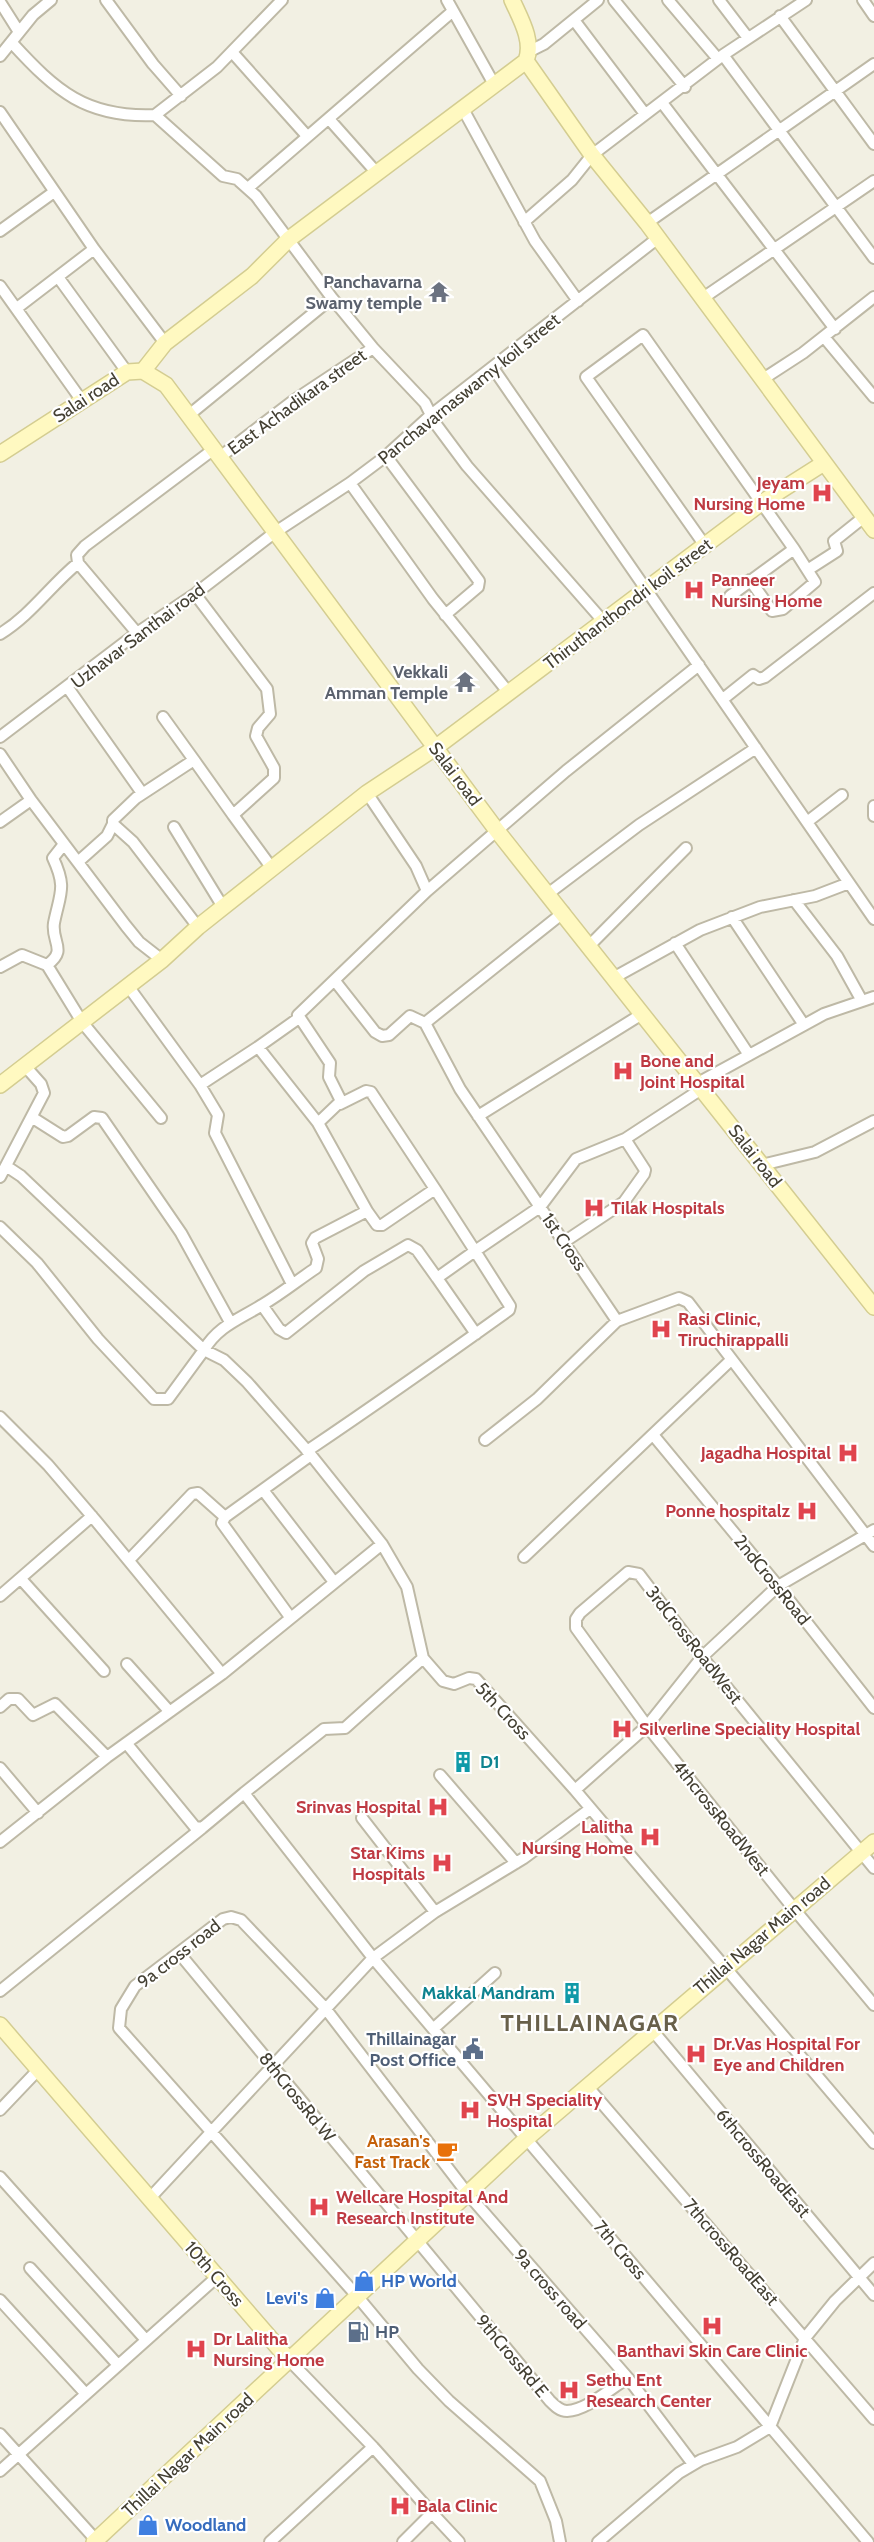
<svg xmlns="http://www.w3.org/2000/svg" width="874" height="2542" viewBox="0 0 874 2542" font-family="Cabin,sans-serif">
<style>
.lines{fill:none;stroke-linecap:round;stroke-linejoin:round}
.street-casing{stroke:#beb9a6;stroke-width:14}
.secondary-casing{stroke:#d4cd91;stroke-width:18}
.street{stroke:#fff;stroke-width:10}
.secondary{stroke:#fff9c1;stroke-width:15}
.labels{text-anchor:middle;dominant-baseline:central;stroke-width:4.5;stroke-linejoin:round;paint-order:stroke}
.worship-label{font-size:18px;font-weight:bold;fill:#5b616d;stroke:#fff;text-anchor:end}
.street-label{font-size:18px;fill:#444033;stroke:#fff}
.health-label{font-size:18px;font-weight:bold;fill:#be3a42;stroke:#fff;text-anchor:start}
.culture-label{font-size:18px;font-weight:bold;fill:#0d838f;stroke:#fff;text-anchor:start}
.service-label{font-size:18px;font-weight:bold;fill:#4e5e75;stroke:#fff;text-anchor:end}
.food-label{font-size:18px;font-weight:bold;fill:#c56008;stroke:#fff;text-anchor:end}
.shop-label{font-size:18px;font-weight:bold;fill:#366cbe;stroke:#fff;text-anchor:start}
.district-label{font-size:24px;font-weight:bold;letter-spacing:1.5px;fill:#68604a;stroke:#fff}
</style>
<rect width="100%" height="100%" fill="#f2f0e3"/>
<g class="lines">
<defs>
<path id="street" d="M106,0L153,64L181,96
M447,0L495,86
M614,0L685,87
M668,0L718,59
M719,0L748,38
M863,0L874,16
M0,2L19,32
M780,16L874,144
M574,20L645,114
M12,43C56,91 86,118 155,115L217,67L282,0
M530,51L544,44L598,0
M232,52L307,136
M723,55L874,258
M0,56L33,15L51,0
M663,104L835,329
M463,109L535,241L578,301
M0,112L94,249L165,343
M155,115L223,176L237,179L256,196L332,298L373,348L425,403L435,423L467,466L603,621
M329,119L376,172
M248,188L453,11
M524,222L572,180L592,155L723,55L806,0
M647,223L874,64
M0,231L54,192
M58,277L127,372
M0,286L82,401
M703,298L874,181
M17,308L94,249
M824,337L874,397
M493,368L874,919
M763,379L803,353L874,297
M189,415L332,298
M386,456L479,581L478,587L445,615
M220,457L293,401L373,348
M350,483L433,599L509,693
M706,547L586,377L643,335L794,549L730,596
M78,563L137,633
M809,569L837,551L834,541L864,517
M750,580L772,611L783,609L815,582L794,549
M195,594L267,689L270,714L258,728L256,736L274,768V778L233,815L271,867
M0,634C31,615 50,586 78,563L77,555L85,546L214,449
M68,688L142,793
M723,699L753,675L759,679L765,677L874,593
M163,717L194,760
M0,737L137,633L195,594L274,533L350,483L386,456L431,415L658,238
M0,754L31,800L126,926L139,942L162,960
M367,793L416,866L427,891L298,1015L330,1063L329,1077L341,1101L318,1123L367,1211
M874,806V816
M0,822L31,800
M807,822L842,795
M174,827L223,907
M79,861L107,836L113,824
M427,891L566,771L699,665
M549,893L639,825L756,748
M794,900L837,956L862,1001
M732,917L804,1025
M198,927L133,842L113,824V820L136,798L194,760L233,815
M675,943L749,1055
M590,945L686,848
M47,965C68,950 51,942 54,923C60,893 67,888 53,858L64,844
M0,967L22,955L47,965L82,1022L161,1118
M615,977L700,930L760,907L815,896L849,883
M335,981L375,1032L382,1036L389,1035L410,1016L425,1023L460,1089L540,1207L576,1159L625,1139
M128,986L200,1085L258,1047L318,1123
M425,1023L564,912
M258,1047L299,1018
M698,1083L824,1014L874,997
M200,1085L218,1115L215,1133L292,1284
M340,1104L366,1091L371,1092L435,1189
M478,1116L642,1014
M33,1118L63,1137L68,1136L94,1117L102,1118L181,1233L230,1322
M762,1165L815,1152L874,1121
M6,1166L21,1176L204,1350C218,1326 240,1319 262,1305C281,1294 298,1280 316,1268L318,1259L312,1243L315,1238L367,1211L377,1225H382L435,1189L475,1251L540,1207L617,1321L679,1298L688,1302L874,1546
M0,1177L44,1093L41,1084L25,1066
M0,1227L37,1263L98,1339L154,1399H168L204,1350L224,1360L247,1382L311,1455L382,1544L407,1587L423,1658L443,1681L454,1684L469,1678L476,1679L575,1790L874,2143
M564,1242L624,1202L644,1174L645,1170L625,1139L703,1088
M262,1305L279,1329L286,1333L364,1271L408,1245L417,1250L437,1278
M0,1417L48,1465L96,1521L222,1674
M654,1436L778,1586L874,1708
M485,1440L537,1399L617,1321
M307,1451C375,1405 442,1358 509,1310L510,1306L475,1251L437,1278L476,1334
M263,1490L334,1582
M524,1557L731,1360
M129,1560L192,1494L198,1493L225,1517
M21,1579L104,1671
M0,1596L92,1516
M290,1617L222,1523L225,1517L311,1455
M127,1664L169,1711
M0,1707L9,1699H18L33,1715L55,1704L107,1757
M127,1744L195,1827L202,1828L244,1793L373,1958L868,2542
M0,1768L38,1813
M440,1775L516,1863
M575,1790L647,1726L702,1657L778,1586L874,1530
M244,1793L324,1729L345,1728L423,1658
M362,1818L435,1912
M0,1842L107,1757L222,1674L382,1544
M874,1868L702,1657L639,1574L628,1572L580,1613L576,1619V1628L647,1726L794,1909L874,2005
M179,1953L550,2401C555,2406 560,2411 567,2411C587,2410 611,2388 628,2378
M0,1991L202,1828
M433,2029L495,1973
M653,2031L874,2295
M587,2086L874,2419
M0,2110L39,2069
M0,2177L146,2340
M150,2198L373,1958L435,1912L524,1858L590,1809
M30,2268L118,2365
M0,2300L86,2394
M289,2360L373,2447L432,2513L403,2542
M0,2434L96,2540
M0,2471L217,2277
M432,2513L459,2542
M270,2542L373,2447
M560,2542L556,2521L540,2481L449,2401L418,2369L357,2296L119,2028L121,2009L135,1986L223,1919L231,1917L241,1920L325,2008L467,2193L628,2378L693,2464
M598,2542L679,2473L701,2460L737,2447L770,2427L805,2338L835,2301L874,2263"/>
<path id="secondary" d="M526,61L592,155L647,223L874,530
M143,371L165,343L252,276L289,239L526,61C534,41 520,18 512,0
M0,454L127,372L143,371L166,385L498,832L874,1307
M0,1085L162,960L198,927L367,793L435,748L761,503L824,463
M0,2025L289,2360
M94,2542L526,2139L874,1842"/>
</defs>
<!-- street casing -->
<use href="#street" class="street-casing"/>
<!-- secondary casing -->
<use href="#secondary" class="secondary-casing"/>
<!-- street -->
<use href="#street" class="street"/>
<!-- secondary -->
<use href="#secondary" class="secondary"/>
</g>
<!-- icons -->
<defs>
<symbol id="temple-bare" viewBox="-9 -9 18 18"><path d="M0-6L5-2H3V0L6.5 2.5H4V6H1.5V3h-3V6H-4V2.5H-6.5L-3 0V-2H-5Z" fill="#6b7280" stroke="#fff" stroke-width="2.5" paint-order="stroke"/></symbol>
<symbol id="hospital-bare" viewBox="-9 -9 18 18"><path d="M-5-5h3v3.5h4V-5h3V5h-3V1.5h-4V5h-3Z" fill="#e0444e" stroke="#fff" stroke-width="2.5" paint-order="stroke"/></symbol>
<symbol id="building-bare" viewBox="-9 -9 18 18"><path d="M-4-6H4V6H1V3H-1V6H-4ZM-2.5-4.3h1.7v1.8h-1.7ZM.8-4.3h1.7v1.8H.8ZM-2.5-1h1.7V.8h-1.7ZM.8-1h1.7V.8H.8Z" fill="#0f9aa8" stroke="#fff" stroke-width="2.5" paint-order="stroke"/></symbol>
<symbol id="civic-bare" viewBox="-9 -9 18 18"><path d="M-.6-6.5H3V-4.5H.6V-3L4-1V1h2V6H-6V1h2V-1L-.6-3ZM-1.2 2.5V6h2.4V2.5Z" fill="#5c6f8a" stroke="#fff" stroke-width="2.5" paint-order="stroke"/></symbol>
<symbol id="cafe-bare" viewBox="-9 -9 18 18"><path d="M-5.5-4.5H6V0H3Q3 3.5 0 3.5H-2.5Q-5.5 3.5-5.5 0ZM3-3.2v2h1.7v-2ZM-6 4.5H4V6H-6Z" fill="#e8710a" stroke="#fff" stroke-width="2.5" paint-order="stroke"/></symbol>
<symbol id="shop-bare" viewBox="-9 -9 18 18"><path d="M-5-2.5h2.3a2.7 3.5 0 0 1 5.4 0H5L5.5 6h-11ZM-1.5-2.5h3a1.5 2.3 0 0 0-3 0Z" fill="#3f7fe0" stroke="#fff" stroke-width="2.5" paint-order="stroke"/></symbol>
<symbol id="fuel-bare" viewBox="-9 -9 18 18"><path d="M-5.5-6h7V0h2V4h1.3V-2.5L3-4.5l.8-.8L6-3V5H2.5V1h-1V6h-7ZM-4.2-4.7v3.2H.2V-4.7Z" fill="#5c6f8a" stroke="#fff" stroke-width="2.5" paint-order="stroke"/></symbol>
</defs>
<g fill-rule="evenodd">
<use href="#temple-bare" x="424" y="277" width="30" height="30"/>
<use href="#hospital-bare" x="807" y="478" width="30" height="30"/>
<use href="#hospital-bare" x="679" y="575" width="30" height="30"/>
<use href="#temple-bare" x="450" y="667" width="30" height="30"/>
<use href="#hospital-bare" x="608" y="1056" width="30" height="30"/>
<use href="#hospital-bare" x="579" y="1193" width="30" height="30"/>
<use href="#hospital-bare" x="646" y="1314" width="30" height="30"/>
<use href="#hospital-bare" x="833" y="1438" width="30" height="30"/>
<use href="#hospital-bare" x="792" y="1496" width="30" height="30"/>
<use href="#hospital-bare" x="607" y="1714" width="30" height="30"/>
<use href="#building-bare" x="448" y="1747" width="30" height="30"/>
<use href="#hospital-bare" x="423" y="1792" width="30" height="30"/>
<use href="#hospital-bare" x="635" y="1822" width="30" height="30"/>
<use href="#hospital-bare" x="427" y="1848" width="30" height="30"/>
<use href="#building-bare" x="557" y="1978" width="30" height="30"/>
<use href="#civic-bare" x="458" y="2034" width="30" height="30"/>
<use href="#hospital-bare" x="681" y="2039" width="30" height="30"/>
<use href="#hospital-bare" x="455" y="2095" width="30" height="30"/>
<use href="#cafe-bare" x="432" y="2136" width="30" height="30"/>
<use href="#hospital-bare" x="304" y="2192" width="30" height="30"/>
<use href="#shop-bare" x="349" y="2266" width="30" height="30"/>
<use href="#shop-bare" x="310" y="2283" width="30" height="30"/>
<use href="#hospital-bare" x="697" y="2311" width="30" height="30"/>
<use href="#fuel-bare" x="343" y="2317" width="30" height="30"/>
<use href="#hospital-bare" x="181" y="2334" width="30" height="30"/>
<use href="#hospital-bare" x="554" y="2375" width="30" height="30"/>
<use href="#hospital-bare" x="385" y="2491" width="30" height="30"/>
<use href="#shop-bare" x="133" y="2510" width="30" height="30"/>
</g>
<g class="labels">
<!-- worship labels -->
<g class="worship-label">
<text x="422" y="282">Panchavarna<tspan x="422" dy="21">Swamy temple</tspan></text>
<text x="448" y="672">Vekkali<tspan x="448" dy="21">Amman Temple</tspan></text>
</g>
<!-- street labels -->
<g class="street-label">
<text transform="translate(469 389) rotate(-39)">Panchavarnaswamy koil street</text>
<text transform="translate(86 398) rotate(-33)">Salai road</text>
<text transform="translate(297 402) rotate(-36)">East Achadikara street</text>
<text transform="translate(628 604) rotate(-37)">Thiruthanthondri koil street</text>
<text transform="translate(138 636) rotate(-37)">Uzhavar Santhai road</text>
<text transform="translate(455 774) rotate(53)">Salai road</text>
<text transform="translate(755 1156) rotate(52)">Salai road</text>
<text transform="translate(564 1242) rotate(56)">1st Cross</text>
<text transform="translate(772 1580) rotate(51)">2ndCrossRoad</text>
<text transform="translate(694 1645) rotate(52)">3rdCrossRoadWest</text>
<text transform="translate(503 1711) rotate(47)">5th Cross</text>
<text transform="translate(721 1818) rotate(51)">4thcrossRoadWest</text>
<text transform="translate(762 1936) rotate(-40)">Thillai Nagar Main road</text>
<text transform="translate(179 1954) rotate(-38)">9a cross road</text>
<text transform="translate(297 2097) rotate(51)">8thCrossRd W</text>
<text transform="translate(763 2163) rotate(50)">6thcrossRoadEast</text>
<text transform="translate(620 2250) rotate(50)">7th Cross</text>
<text transform="translate(731 2252) rotate(49)">7thcrossRoadEast</text>
<text transform="translate(214 2274) rotate(49)">10th Cross</text>
<text transform="translate(550 2289) rotate(49)">9a cross road</text>
<text transform="translate(512 2356) rotate(50)">9thCrossRd E</text>
<text transform="translate(188 2455) rotate(-43)">Thillai Nagar Main road</text>
</g>
<!-- health labels -->
<g class="health-label">
<text x="805" y="483" text-anchor="end">Jeyam<tspan x="805" dy="21">Nursing Home</tspan></text>
<text x="711" y="580">Panneer<tspan x="711" dy="21">Nursing Home</tspan></text>
<text x="640" y="1061">Bone and<tspan x="640" dy="21">Joint Hospital</tspan></text>
<text x="611" y="1208">Tilak Hospitals</text>
<text x="678" y="1319">Rasi Clinic,<tspan x="678" dy="21">Tiruchirappalli</tspan></text>
<text x="831" y="1453" text-anchor="end">Jagadha Hospital</text>
<text x="790" y="1511" text-anchor="end">Ponne hospitalz</text>
<text x="639" y="1729">Silverline Speciality Hospital</text>
<text x="421" y="1807" text-anchor="end">Srinvas Hospital</text>
<text x="633" y="1827" text-anchor="end">Lalitha<tspan x="633" dy="21">Nursing Home</tspan></text>
<text x="425" y="1853" text-anchor="end">Star Kims<tspan x="425" dy="21">Hospitals</tspan></text>
<text x="713" y="2044">Dr.Vas Hospital For<tspan x="713" dy="21">Eye and Children</tspan></text>
<text x="487" y="2100">SVH Speciality<tspan x="487" dy="21">Hospital</tspan></text>
<text x="336" y="2197">Wellcare Hospital And<tspan x="336" dy="21">Research Institute</tspan></text>
<text x="213" y="2339">Dr Lalitha<tspan x="213" dy="21">Nursing Home</tspan></text>
<text x="712" y="2351" text-anchor="middle">Banthavi Skin Care Clinic</text>
<text x="586" y="2380">Sethu Ent<tspan x="586" dy="21">Research Center</tspan></text>
<text x="417" y="2506">Bala Clinic</text>
</g>
<!-- culture labels -->
<g class="culture-label">
<text x="480" y="1762">D1</text>
<text x="555" y="1993" text-anchor="end">Makkal Mandram</text>
</g>
<!-- service labels -->
<g class="service-label">
<text x="456" y="2039">Thillainagar<tspan x="456" dy="21">Post Office</tspan></text>
<text x="375" y="2332" text-anchor="start">HP</text>
</g>
<!-- food labels -->
<g class="food-label">
<text x="430" y="2141">Arasan's<tspan x="430" dy="21">Fast Track</tspan></text>
</g>
<!-- shop labels -->
<g class="shop-label">
<text x="381" y="2281">HP World</text>
<text x="308" y="2298" text-anchor="end">Levi's</text>
<text x="165" y="2525">Woodland</text>
</g>
<!-- district labels -->
<g class="district-label">
<text x="590" y="2022">THILLAINAGAR</text>
</g>
</g>
</svg>
